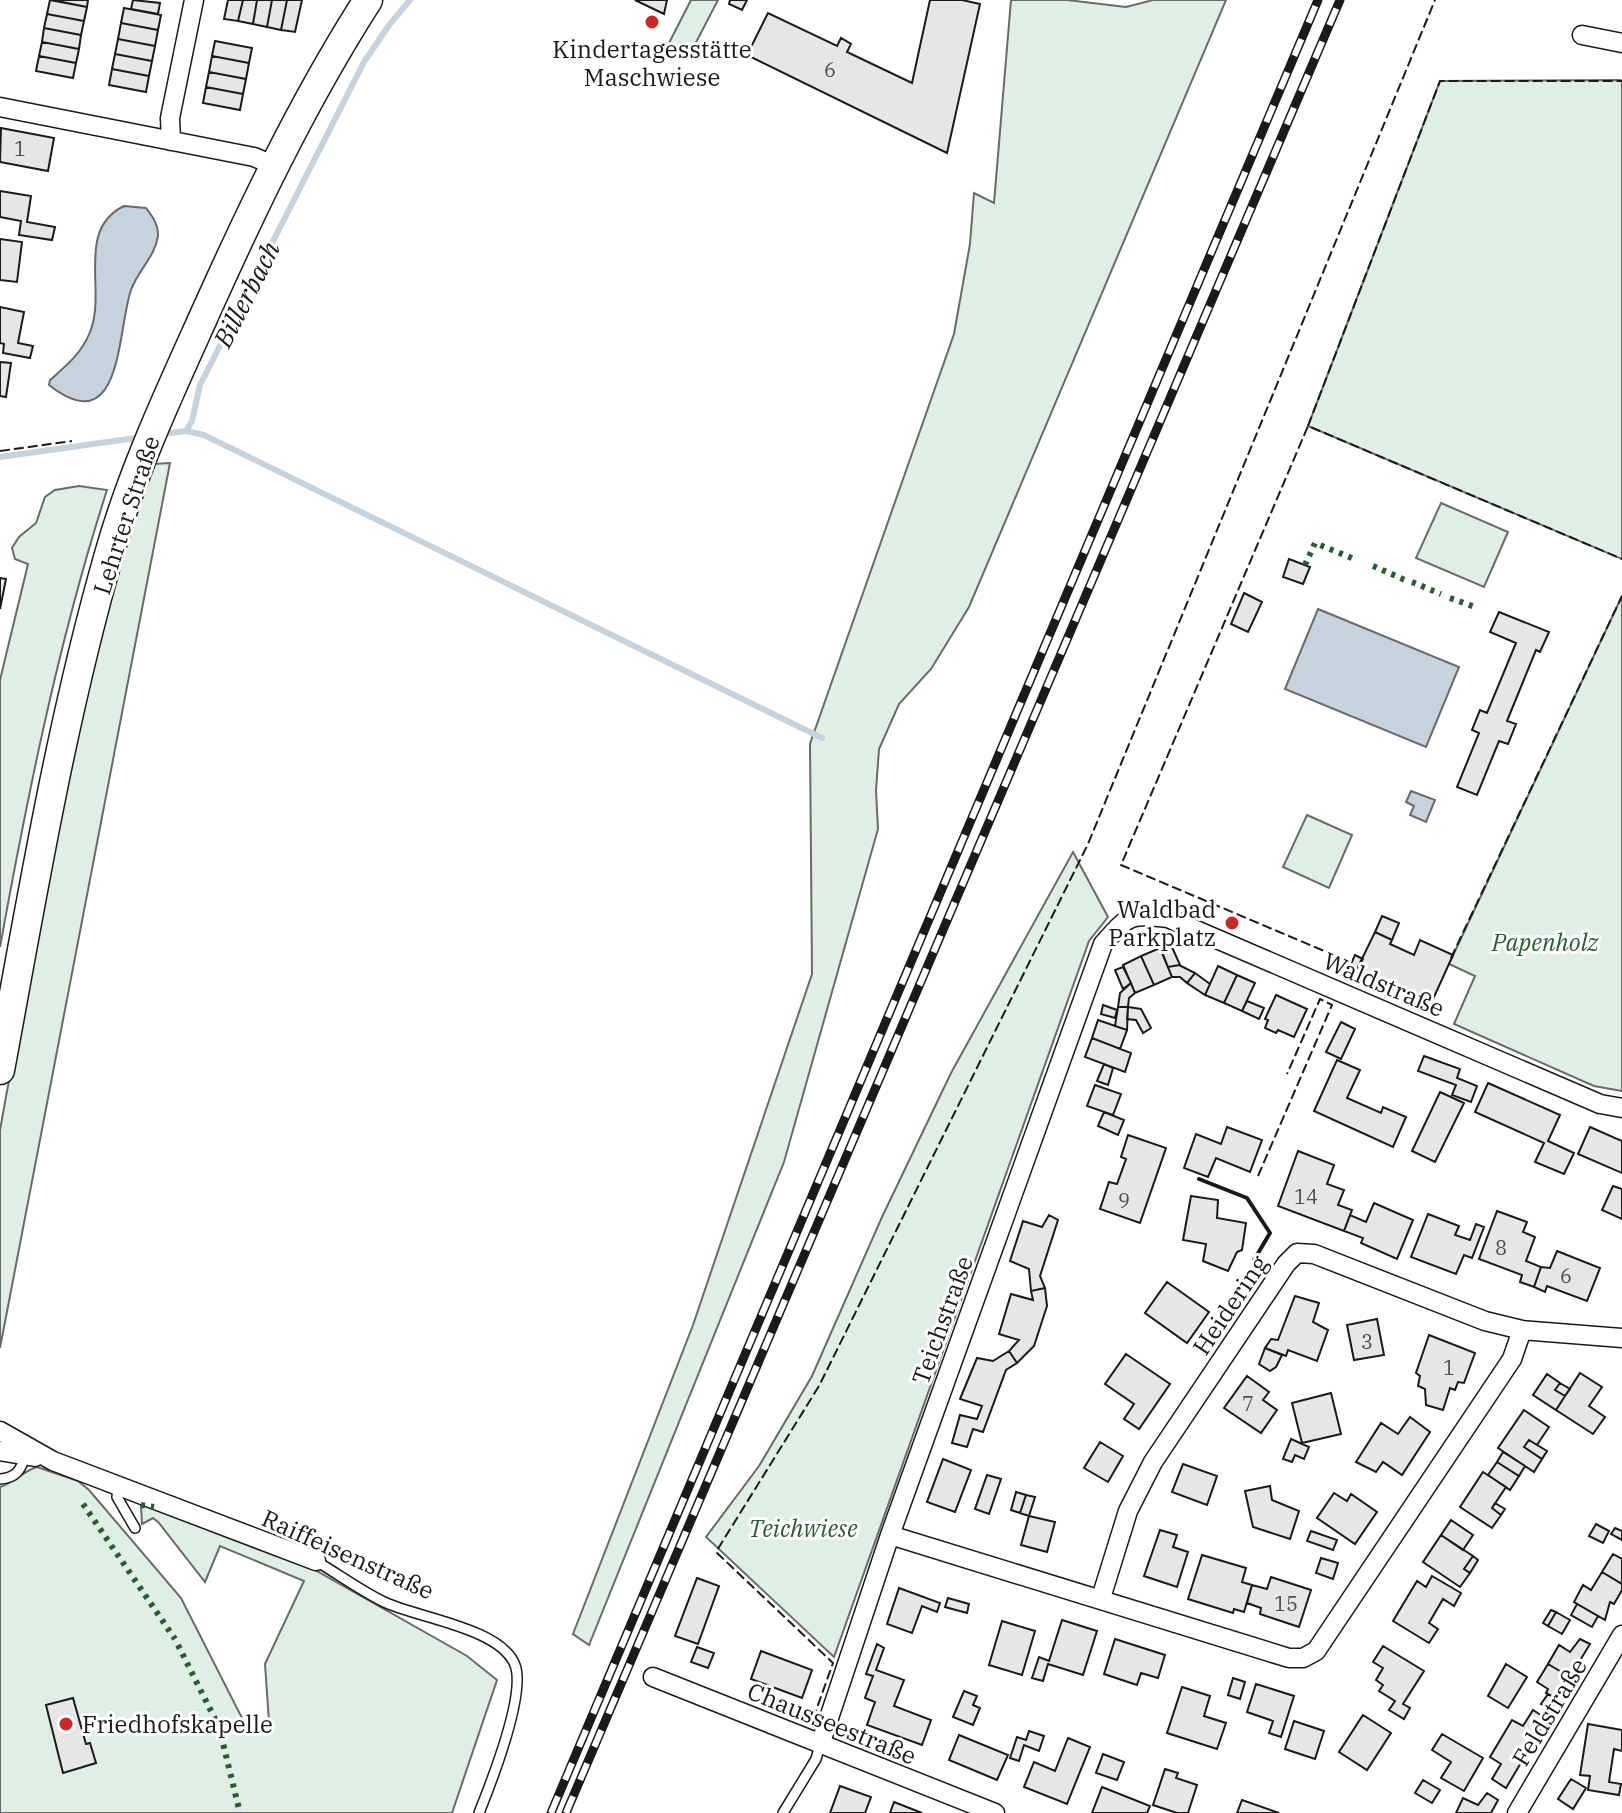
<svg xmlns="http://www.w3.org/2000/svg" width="1622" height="1813" viewBox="0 0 1622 1813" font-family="'IBM Plex Serif',serif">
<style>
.green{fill:#e0efe3;stroke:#6a6a6a;stroke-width:2}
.water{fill:#c6d2dc;stroke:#6a6a6a;stroke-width:2}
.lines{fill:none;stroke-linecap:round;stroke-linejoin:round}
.stream{stroke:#c6d2dc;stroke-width:6}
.building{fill:#e6e6e6;stroke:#1a1a1a;stroke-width:2}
.lane-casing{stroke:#1a1a1a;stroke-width:12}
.street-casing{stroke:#1a1a1a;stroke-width:21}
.primary-casing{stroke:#1a1a1a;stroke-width:31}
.lane{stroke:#fff;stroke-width:9}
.street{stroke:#fff;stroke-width:18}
.primary{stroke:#fff;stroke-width:28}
.rail-casing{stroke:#1a1a1a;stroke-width:9}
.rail{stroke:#fff;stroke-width:6;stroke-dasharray:18;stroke-linecap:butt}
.hedge{stroke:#2b5a34;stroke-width:6;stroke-dasharray:4 6;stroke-linecap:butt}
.fence{stroke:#1a1a1a;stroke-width:2;stroke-dasharray:10 4;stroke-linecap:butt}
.wall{stroke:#1a1a1a;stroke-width:4}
.poi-dot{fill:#c62828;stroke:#fff;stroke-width:3}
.labels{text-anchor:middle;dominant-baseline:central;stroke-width:6;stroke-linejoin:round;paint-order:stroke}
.number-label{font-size:20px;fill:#4d4d4d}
.poi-label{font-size:24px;fill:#1a1a1a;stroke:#fff}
.street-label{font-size:24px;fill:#1a1a1a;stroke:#fff}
.park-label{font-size:24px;font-style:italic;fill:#2b5a34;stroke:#fff}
.water-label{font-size:26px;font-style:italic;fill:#1a1a1a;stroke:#fff}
</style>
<rect width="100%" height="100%" fill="#fff"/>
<!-- green -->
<path class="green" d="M691,0H718L690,54L669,43Z
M1011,0H1067L1126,7L1153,0H1226L969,607L931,669L899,704L879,749L876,791L878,829L784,1162L589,1645L573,1634L693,1325L812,974L810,744L954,334L970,244L974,193L994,203Z
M1620,80L1622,81V559L1308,426L1440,81Z
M170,463L0,1348V1130L46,875L114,574L152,464Z
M79,486L107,490C59,639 28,793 0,947V680L28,564L15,559L12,548L19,537L36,523L45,497L55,490Z
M1441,503L1508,532L1484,587L1416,558Z
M1622,596V1091L1594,1086L1454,1024L1475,976L1449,964Z
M1307,815L1352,835L1329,888L1283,867Z
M1073,852L1108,917L1089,941L834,1657L706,1537L759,1466L812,1376L882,1217L951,1073Z
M37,1467L78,1481L89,1490L181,1598L245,1724L269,1722L265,1664L304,1581L220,1546L205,1582L159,1523L153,1518L142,1524L141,1505L154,1507L306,1565L467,1656L497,1680L452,1813H0V1487C14,1483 23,1471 37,1467Z"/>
<!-- water -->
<path class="water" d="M124,206L146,208C152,216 159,225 158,236C155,257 138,270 131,290C117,330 123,443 49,385L50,380C66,366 82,353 90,332C107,291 75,230 124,206Z
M1318,609L1459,667L1426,747L1285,689Z
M1411,791L1435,800L1426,822L1410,815L1414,806L1406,802Z"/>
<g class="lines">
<!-- stream -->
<path class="stream" d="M186,431L192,421L200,385L364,62L389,25L410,0
M162,434L186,431L204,435L822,738
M0,457L143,437"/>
</g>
<!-- building -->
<path class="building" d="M50,0L87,7L84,21L47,14Z
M52,0H88L87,7Z
M133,0L160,3L158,14L131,9Z
M228,0H243L238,21L224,19Z
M243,0H257L253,24L238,21Z
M257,0H272L267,27L253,24Z
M272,0H287L281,30L267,27Z
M287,0H302L295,32L281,30Z
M635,0H667L664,14Z
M730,0H747L742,10L729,4Z
M930,0H962L980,4L947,153L747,55L768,13L837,46L841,38L851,44L847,52L912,83Z
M124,8L161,15L158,30L121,23Z
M47,14L84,21L81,35L44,28Z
M121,23L158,30L155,46L118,39Z
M44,28L81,35L79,49L42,42Z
M118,39L155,46L152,61L115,54Z
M215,41L252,48L249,63L212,56Z
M42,42L79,49L76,63L39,56Z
M115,54L152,61L149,76L112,69Z
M39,56L76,63L73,78L36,71Z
M212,56L249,63L246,79L209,72Z
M112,69L149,76L146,92L109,85Z
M209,72L246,79L243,94L206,87Z
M206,87L243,94L240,110L203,103Z
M1,128L54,138L48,171L0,162Z
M0,191L31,196L27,222L55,227L52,240L19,235L21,221L0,217Z
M0,239L22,242L17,282L0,280Z
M0,307L24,312L18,343L33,346L30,358L3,353L4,344L0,343Z
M0,362L11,363L6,397L0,396Z
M1289,559L1310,567L1303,584L1283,577Z
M0,578L6,579L0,609Z
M1244,593L1262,602L1248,632L1231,624Z
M1499,612L1549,632L1540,652L1536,650L1507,721L1516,724L1508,744L1499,741L1477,795L1457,787L1479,733L1472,730L1480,710L1487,713L1516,643L1490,632Z
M1382,916L1399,923L1392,940L1375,932Z
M1375,932L1392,940L1390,944L1414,955L1420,940L1453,955L1430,1006L1406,995L1408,992L1357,969Z
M1172,947L1180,965L1168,967L1162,952Z
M1160,948L1172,977L1154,985L1141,956Z
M1355,955L1363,959L1357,969L1350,966Z
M1141,956L1154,985L1135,993L1123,965Z
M1179,965L1195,973L1187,983L1180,977H1172L1168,967Z
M1218,966L1237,975L1224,1003L1205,995Z
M1123,967L1131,983L1123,989L1115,970Z
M1195,973L1210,984L1205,995L1187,983Z
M1237,975L1255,983L1242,1011L1224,1003Z
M1131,983L1135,993L1129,998L1128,1007H1118L1120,993Z
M1276,995L1307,1009L1294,1037L1278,1030L1276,1033L1265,1028L1268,1020L1265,1019Z
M1247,1001L1264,1008L1259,1019L1242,1011Z
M1103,1005L1117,1010L1115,1018L1101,1014Z
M1118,1007H1128L1127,1030L1115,1026Z
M1128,1007L1141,1009L1151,1028L1143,1033L1136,1020L1127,1019Z
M1098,1020L1127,1030L1120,1049L1092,1038Z
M1341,1022L1355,1029L1341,1059L1326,1052Z
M1092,1038L1131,1053L1125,1072L1085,1057Z
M1424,1056L1460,1069L1457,1078L1477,1086L1471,1102L1452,1095L1456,1085L1418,1071Z
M1337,1060L1360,1070L1347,1098L1381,1113L1383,1107L1406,1117L1393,1147L1314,1111Z
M1104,1064L1113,1068L1108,1085L1097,1081Z
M1488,1083L1560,1115L1548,1141L1574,1153L1564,1174L1535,1162L1544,1143L1475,1112Z
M1095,1085L1121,1094L1113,1115L1087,1106Z
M1440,1092L1464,1103L1435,1162L1412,1151Z
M1104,1112L1124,1120L1118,1135L1098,1126Z
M1227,1127L1262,1140L1250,1172L1216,1158L1208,1177L1184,1168L1196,1134L1221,1144Z
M1590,1127L1622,1141V1173L1578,1154Z
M1128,1135L1166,1148L1140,1223L1100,1209L1109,1182L1117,1184L1126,1159L1121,1157Z
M1298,1151L1334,1165L1327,1184L1344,1190L1338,1205L1352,1210L1344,1231L1278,1206Z
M1613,1186L1622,1189V1219L1602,1210Z
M1191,1196L1218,1200L1217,1218L1246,1223L1242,1250L1237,1252L1228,1271L1203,1261L1206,1244L1183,1240Z
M1374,1203L1413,1220L1397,1259L1361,1243L1363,1238L1344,1231L1350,1215L1366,1222Z
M1497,1211L1527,1222L1523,1232L1535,1237L1526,1261L1541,1267L1534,1287L1520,1282L1522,1275L1479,1259Z
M1428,1214L1459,1226L1455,1235L1470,1240L1476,1224L1484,1227L1472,1258L1464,1255L1456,1274L1411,1257Z
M1049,1215L1058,1220L1040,1276L1045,1288L1031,1291L1029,1269L1010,1261L1023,1221L1042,1227Z
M1557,1251L1600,1268L1587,1301L1547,1286L1545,1292L1534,1287L1541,1267L1550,1268Z
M1167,1282L1209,1312L1187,1343L1145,1313Z
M1045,1288L1047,1306L1034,1346L1017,1363L1009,1351L1019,1340L999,1334L1011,1294L1033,1300L1031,1291Z
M1295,1296L1319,1303L1313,1322L1328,1330L1317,1361L1288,1350L1286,1356L1265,1348L1271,1339L1278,1340Z
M1377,1319L1384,1355L1354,1360L1347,1325Z
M1429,1335L1475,1353L1464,1383L1458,1382L1455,1390L1450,1388L1443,1410L1426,1405L1425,1389L1418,1386L1420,1376L1416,1373Z
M1265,1348L1282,1355L1276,1367L1270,1371L1259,1364Z
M1009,1351L1017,1363L1006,1370L983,1432L973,1429L967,1447L952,1443L960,1415L977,1419L982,1406L960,1399L977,1358L993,1361Z
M1126,1354L1170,1384L1139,1429L1124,1419L1134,1404L1105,1384Z
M1580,1373L1602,1387L1589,1406L1605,1417L1593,1434L1556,1410Z
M1547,1374L1560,1383L1555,1390L1565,1396L1556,1410L1533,1395Z
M1247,1376L1269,1392L1263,1400L1277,1410L1261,1433L1224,1408Z
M1560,1383L1570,1389L1565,1396L1555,1390Z
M1331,1393L1341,1434L1302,1443L1292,1403Z
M1524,1410L1549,1427L1537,1445L1529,1440L1524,1447L1542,1459L1534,1472L1498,1448Z
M1410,1417L1430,1432L1402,1475L1383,1462L1376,1472L1356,1462L1381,1423L1398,1434Z
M1291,1439L1309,1447L1304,1459L1295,1455L1292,1462L1283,1459Z
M1529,1440L1547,1451L1542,1459L1524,1447Z
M1100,1442L1123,1456L1108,1482L1084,1468Z
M1503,1452L1525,1466L1519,1476L1497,1462Z
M943,1459L971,1470L955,1512L927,1502Z
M1497,1462L1519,1476L1510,1490L1488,1475Z
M1183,1464L1217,1476L1207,1505L1172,1492Z
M1483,1472L1506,1487L1492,1508L1501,1515L1492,1528L1460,1507Z
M987,1475L1001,1479L989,1514L975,1509Z
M1270,1486L1272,1500L1299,1511L1290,1539L1253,1527L1245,1491Z
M1016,1492L1026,1495L1020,1513L1011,1510Z
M1334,1493L1347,1501L1351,1494L1377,1512L1355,1544L1317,1518Z
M1026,1495L1035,1497L1029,1516L1020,1513Z
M1495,1503L1505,1509L1501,1515L1492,1508Z
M1029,1516L1055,1522L1047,1552L1021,1545Z
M1451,1520L1473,1535L1463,1550L1441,1535Z
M1596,1524L1609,1531L1603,1543L1589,1536Z
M1615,1528L1622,1531V1540L1611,1534Z
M1160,1530L1177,1535L1173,1547L1188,1552L1177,1587L1144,1576Z
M1311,1531L1337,1540L1333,1550L1307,1541Z
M1441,1535L1473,1556L1464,1569L1470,1573L1460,1587L1423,1562Z
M1613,1554L1622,1559V1584L1602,1572Z
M1202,1555L1246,1568L1242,1582L1252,1585L1244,1612L1234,1609L1233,1613L1188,1599Z
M1473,1556L1478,1560L1470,1573L1464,1569Z
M1321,1558L1338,1563L1333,1579L1316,1573Z
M1602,1572L1622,1584V1590L1614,1604L1610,1602L1605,1620L1574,1602L1583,1585L1591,1590Z
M1432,1576L1461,1593L1454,1606L1443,1599L1429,1623L1438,1629L1429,1643L1393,1621L1417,1581L1426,1587Z
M1271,1577L1311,1590L1299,1627L1260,1614L1261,1608L1247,1603L1252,1585L1267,1589Z
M697,1578L719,1586L698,1644L675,1636Z
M899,1588L940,1603L937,1612L922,1606L912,1633L887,1624Z
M948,1598L969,1604L967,1613L945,1607Z
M1577,1604L1598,1616L1592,1627L1571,1615Z
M1551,1610L1556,1612L1548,1626L1543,1623Z
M1556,1612L1570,1620L1562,1634L1548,1626Z
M1062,1620L1097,1631L1083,1675L1048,1664L1043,1681L1032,1678L1039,1657L1049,1661Z
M1002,1621L1035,1631L1022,1675L989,1665Z
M1115,1639L1165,1655L1158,1678L1141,1673L1137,1685L1104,1674Z
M1580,1639L1590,1644L1570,1677L1548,1664L1559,1645L1570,1652Z
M877,1644L884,1648L876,1670L904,1680L894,1706L931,1720L922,1745L867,1725L875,1702L865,1698L873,1676L866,1674Z
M1383,1646L1424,1671L1403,1704L1410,1708L1404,1719L1389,1710L1395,1701L1379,1691L1383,1685L1376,1680L1383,1668L1373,1662Z
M697,1647L714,1653L708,1668L691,1662Z
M761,1651L812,1670L802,1698L751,1679Z
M1506,1664L1527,1677L1508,1708L1488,1696Z
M1548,1664L1570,1677L1557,1699L1546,1693L1548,1689L1537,1682Z
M1233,1678L1245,1682L1240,1699L1228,1695Z
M1256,1684L1294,1696L1281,1737L1269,1733L1273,1721L1247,1712Z
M1182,1687L1210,1696L1204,1716L1226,1723L1217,1749L1167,1733Z
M964,1691L977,1696L973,1705L980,1708L973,1725L953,1717Z
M1548,1694L1557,1699L1551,1710L1541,1704Z
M73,1698L86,1744L90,1743L96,1763L63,1773L46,1705Z
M1533,1710L1547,1719L1506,1788L1492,1779L1501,1764L1490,1757L1512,1720L1523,1726Z
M1363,1715L1391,1733L1367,1770L1339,1752Z
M1294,1721L1324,1731L1315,1759L1285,1749Z
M1588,1724L1622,1730V1751L1614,1749L1609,1782L1621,1784L1619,1795L1588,1790L1590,1776L1580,1775Z
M1029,1731L1044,1736L1039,1751L1024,1745L1019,1761L1010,1758L1017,1737L1026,1740Z
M1442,1734L1483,1758L1464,1791L1441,1778L1451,1762L1432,1750Z
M959,1735L1008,1755L997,1780L949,1760Z
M1068,1738L1090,1747L1067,1804L1024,1787L1034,1762L1055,1771Z
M1103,1754L1124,1762L1117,1780L1096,1773Z
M1165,1769L1178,1773L1176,1778L1197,1785L1188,1813H1177L1153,1805Z
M1571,1779L1586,1788L1573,1809L1558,1799Z
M1423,1780L1440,1790L1432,1803L1415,1793Z
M840,1786L871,1797L865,1813H830Z
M1102,1787L1150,1806L1147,1813H1092Z
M1487,1793L1498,1800L1491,1813H1456L1463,1798L1478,1805Z
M1242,1800L1279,1813H1237Z
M894,1802L922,1813H890Z"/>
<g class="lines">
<defs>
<path id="lane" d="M0,1479C16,1478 21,1470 25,1456
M118,1485L117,1497L135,1528
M316,1561C338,1574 361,1591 384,1602C418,1618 501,1628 515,1665C526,1694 491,1783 479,1813
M783,1813L816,1759L820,1745"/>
<path id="street" d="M1582,35L1622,43
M0,107L254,157L275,166
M171,141L170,118L194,0
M0,1431L53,1461L316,1561
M0,1451L35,1457
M890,1535L1289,1658H1303L1316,1651L1512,1359L1522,1330
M1101,1598L1128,1511L1153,1462L1286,1264L1297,1253L1314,1254L1485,1321L1522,1330L1622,1338
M653,1677L995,1813
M820,1745L890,1535L1103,944C1128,916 1129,913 1168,918L1600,1104L1622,1108
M1517,1813L1622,1635"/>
<path id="primary" d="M0,1070C32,897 61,721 110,551C132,474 166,400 199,327C249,215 302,103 368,0"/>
</defs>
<!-- lane casing -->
<use href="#lane" class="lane-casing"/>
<!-- street casing -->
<use href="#street" class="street-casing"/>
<!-- primary casing -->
<use href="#primary" class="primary-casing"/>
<!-- lane -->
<use href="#lane" class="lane"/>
<!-- street -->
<use href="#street" class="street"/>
<!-- primary -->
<use href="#primary" class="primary"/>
<defs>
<path id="rail" d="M551,1813L1318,0
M566,1813L1340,0"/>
</defs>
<!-- rail casing -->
<use href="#rail" class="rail-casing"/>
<!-- rail -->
<use href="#rail" class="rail"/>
<!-- hedge -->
<path class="hedge" d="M1305,565L1315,543L1352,558
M1373,566L1405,580
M1412,582L1441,594
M1450,598L1475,607
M83,1504L175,1639
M141,1505L154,1507
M178,1645L219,1727L240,1813"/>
<!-- fence -->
<path class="fence" d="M1308,426L1440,81H1622
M0,451L72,441
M1336,956L1121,865L1308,426L1622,559
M1451,958L1622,596
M1258,1176L1332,1005L1320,999L1287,1074
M813,1719L833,1663L716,1552L819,1386L1088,844L1435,0"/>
<!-- wall -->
<path class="wall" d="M1199,1179L1247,1198L1270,1233L1254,1260"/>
</g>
<!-- markers -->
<g class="poi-dot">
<circle cx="652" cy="22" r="8"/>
<circle cx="1232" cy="923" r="8"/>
<circle cx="66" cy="1724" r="8"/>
</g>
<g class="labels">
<!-- number labels -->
<g class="number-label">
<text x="830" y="69">6</text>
<text x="20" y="148">1</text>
<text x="1306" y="1196">14</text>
<text x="1124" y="1200">9</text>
<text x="1501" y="1247">8</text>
<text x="1566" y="1275">6</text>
<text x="1367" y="1341">3</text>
<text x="1449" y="1367">1</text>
<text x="1248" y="1403">7</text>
<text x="1286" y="1603">15</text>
</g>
<!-- poi labels -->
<g class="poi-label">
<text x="652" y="49">Kindertagesstätte<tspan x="652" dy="28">Maschwiese</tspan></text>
<text x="1216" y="909" text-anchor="end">Waldbad<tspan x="1216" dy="28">Parkplatz</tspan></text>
<text x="82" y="1724" text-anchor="start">Friedhofskapelle</text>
</g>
<!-- street labels -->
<g class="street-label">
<text transform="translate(126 515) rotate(-72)">Lehrter Straße</text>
<text transform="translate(1384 984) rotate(23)">Waldstraße</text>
<text transform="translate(1230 1305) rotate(-56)">Heidering</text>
<text transform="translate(942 1320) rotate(-70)">Teichstraße</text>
<text transform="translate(348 1554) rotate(24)">Raiffeisenstraße</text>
<text transform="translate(1549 1712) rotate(-59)">Feldstraße</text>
<text transform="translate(832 1723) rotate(22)">Chausseestraße</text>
</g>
<!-- park labels -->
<g class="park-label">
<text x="1545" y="942">Papenholz</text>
<text x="803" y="1528">Teichwiese</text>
</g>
<!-- water labels -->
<g class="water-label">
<text transform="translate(246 294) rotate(-63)">Billerbach</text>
</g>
</g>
</svg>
